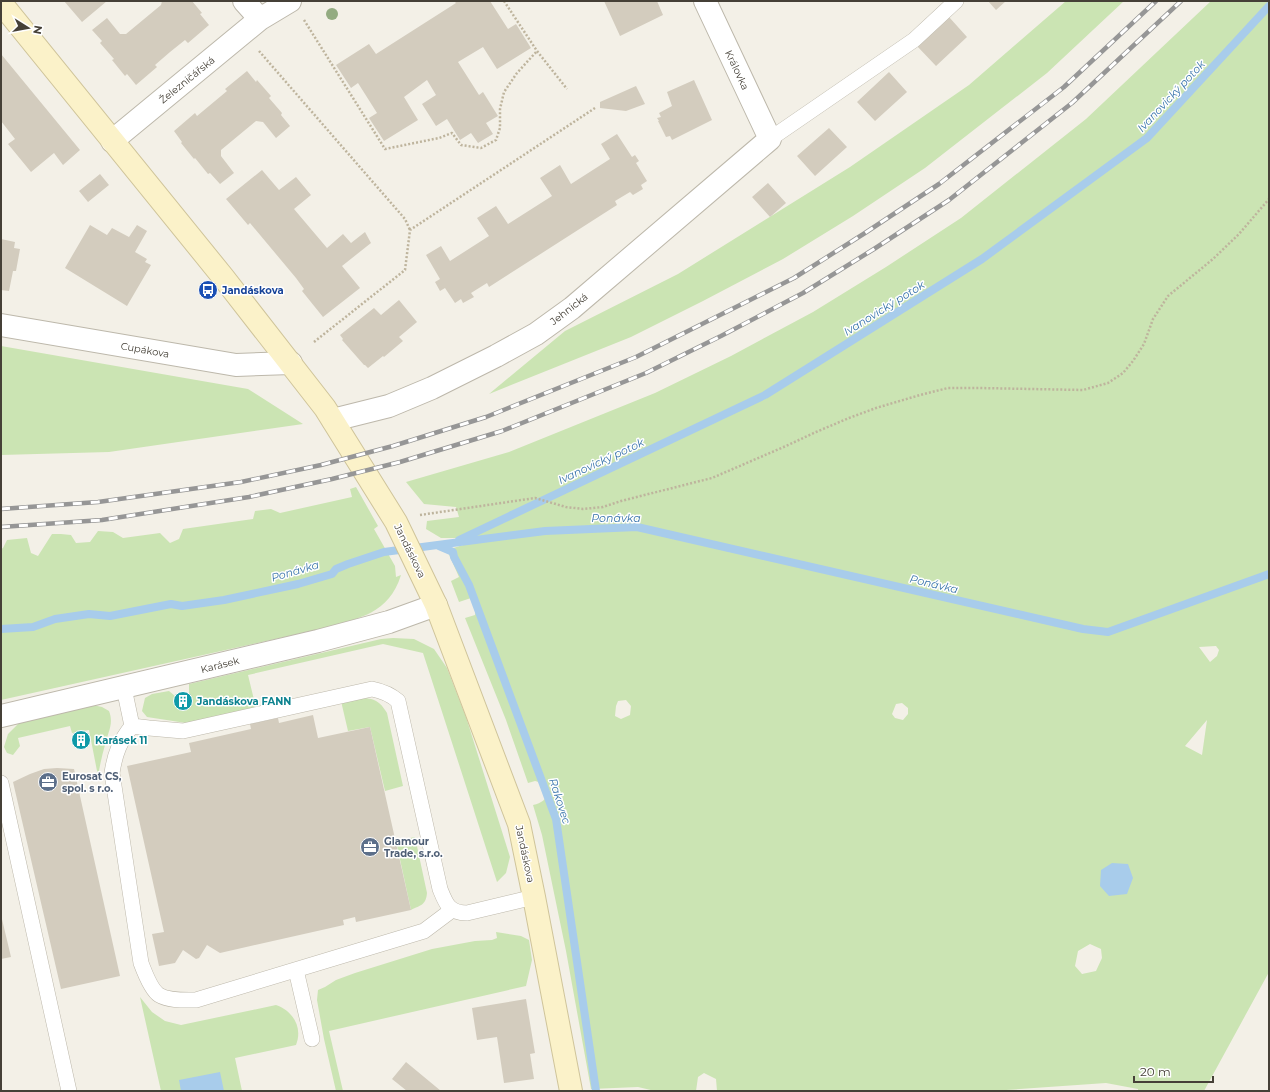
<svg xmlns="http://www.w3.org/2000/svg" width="1270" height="1092" viewBox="0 0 1270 1092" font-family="Montserrat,sans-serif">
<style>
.green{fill:#cbe4b3;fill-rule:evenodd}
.water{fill:#a8cceb}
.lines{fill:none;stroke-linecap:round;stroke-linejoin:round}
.stream{stroke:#a8cceb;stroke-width:8}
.building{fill:#d3ccbe}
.lane-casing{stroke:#bdb8ab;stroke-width:16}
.street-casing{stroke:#bdb8ab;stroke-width:24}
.secondary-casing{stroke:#cfc49a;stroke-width:24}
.path{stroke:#beb49d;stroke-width:2.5;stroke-dasharray:2 2;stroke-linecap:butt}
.lane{stroke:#fff;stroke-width:15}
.street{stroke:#fff;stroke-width:22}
.secondary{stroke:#fbf2c9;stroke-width:22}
.rail-casing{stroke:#969696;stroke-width:4.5}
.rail{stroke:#fff;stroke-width:3;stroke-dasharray:9;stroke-linecap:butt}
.tree{fill:#93ab81}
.labels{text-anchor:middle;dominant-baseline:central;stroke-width:3;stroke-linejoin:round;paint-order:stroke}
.street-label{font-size:10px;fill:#454037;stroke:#fff}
.transit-label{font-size:10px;font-weight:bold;fill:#164399;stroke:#fff;text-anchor:start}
.culture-label{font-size:10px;font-weight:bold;fill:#0d838f;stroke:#fff;text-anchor:start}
.service-label{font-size:10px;font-weight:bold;fill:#4e5e75;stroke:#fff;text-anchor:start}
.water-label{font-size:11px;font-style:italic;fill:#3773aa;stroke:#fff}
</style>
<rect width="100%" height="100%" fill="#f3f0e7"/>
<!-- green -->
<path class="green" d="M1066,1H1124L1047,73L925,168L853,216L783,259L703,301L631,337L489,394L565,331L678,274L850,167L969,85Z
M1211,1H1269V972L1204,1091H1138V1089L1106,1083L1006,1090L1005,1091H717L716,1079L704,1073L698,1077L696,1091H655L638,1087L591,1089L566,951L542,835L533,805C542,803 545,800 550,792L546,784L535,781L528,783L506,720L465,618L475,615L476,605L471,598L459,602L451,581L459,577L447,550L463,545L457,538H441L426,529L427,521L459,517L456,507L424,504L406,482L509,452L655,393L731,356L813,312L886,267L961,218L1086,119ZM1216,646L1219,650L1217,656L1210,662L1199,647ZM626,700L631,706L630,715L621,719L615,716L616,706L618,701ZM902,703L908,708V714L903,720L895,718L892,714L896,704ZM1207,720L1202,755L1185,746ZM1090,944L1101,949L1102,958L1096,971L1082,974L1075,966L1078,951Z
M1,346L248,389L303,424L109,452L1,455Z
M356,487L378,526L374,529L395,566L396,577L401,575C389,614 359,618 325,628L1,700V549L3,548L7,540L27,538L31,553L38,556L52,534H61L71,535L76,543L90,542L98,531L113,532L123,538L160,533L170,543L179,539L183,529L253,519L255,511L271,509L280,513L352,497L350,489Z
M393,638L414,639L434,649L447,668L466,717L510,857L506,873L497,882L423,653L383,644L248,675L256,708L196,721L186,723L147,717L142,711L145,698L152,694L169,691L175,696L177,708L191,705L189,693V684L381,639Z
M360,698C374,698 380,701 387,713L403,786L385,791L370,727L348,731L341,701Z
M93,705L102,707L109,711C114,724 108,732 105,745C102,755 100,765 98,776L89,730L72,733L70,726L18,738L20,746L13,755L7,753L4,747L8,734L21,721Z
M415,837L427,893C426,905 421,905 411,910L396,841Z
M496,932L521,936L529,940L532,960L526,986L329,1031L343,1091H336L324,1039L317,1000L318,990L325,987L336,980L355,973L432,949L475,941L492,940L497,938Z
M140,997L152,1012L165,1021L181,1025L276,1005C293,1011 303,1027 296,1045L235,1058L242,1091H161Z"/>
<!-- water -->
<path class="water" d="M1112,863L1128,864L1133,878L1127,894L1109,896L1100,886L1101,870Z
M220,1072L224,1091H181L179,1080Z"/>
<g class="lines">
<!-- stream -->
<path class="stream" d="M459,540L765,395L982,259L1147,138L1269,6
M439,546L453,552L454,557L469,585L556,819L596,1091
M1,629L33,627L55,619L89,614L110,616L171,604L182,606L224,600L298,584L332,574L336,569L348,564L384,552L545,531L637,527L1083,629L1108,632L1269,574"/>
</g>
<!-- building -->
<path class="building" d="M64,1H107L82,22Z
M162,1H192L202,13L200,14L209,25L188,43L185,40L170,52L155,65L157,67L136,85L127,74L125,76L112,60L114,59L100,43L102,41L92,30L107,18L120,34H126L161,5Z
M454,1H490L508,29L516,24L531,48L497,69L483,47L458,62L479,95L483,92L498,116L486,123L493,134L478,143L471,133L460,140L447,119L436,126L422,104L436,95L427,80L404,97L418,120L384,141L369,118L377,113L358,83L351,88L336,65L369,44L376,54L456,3Z
M604,1H657L663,15L620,36Z
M988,1H1006L996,10Z
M949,17L967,37L936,66L917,46Z
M1,54L80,150L63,165L54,153L31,172L8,144L15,139L1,121Z
M247,71L256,82L257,80L271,96L269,98L282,113L281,115L290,126L276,138L263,122L256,121L221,150V156L234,173L220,184L210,173L208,174L195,158L194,159L181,143L182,142L174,131L195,113L197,116L227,91L225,89Z
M889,72L907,92L875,121L857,102Z
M694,80L712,120L672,140L670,136L666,137L658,121H659L657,118L661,117L659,113L672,106L667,92Z
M636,86L645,104L626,111L600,108V102Z
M829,128L847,147L815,176L797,156Z
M617,134L632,157L635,155L639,161L636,163L647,181L641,185L643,189L633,195L630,192L615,201L617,205L489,287L487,283L471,293L474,297L463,303L461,299L455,303L445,288L440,291L435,282L440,279L426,255L441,246L450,261L489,236L477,218L496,206L508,224L552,196L540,178L560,165L571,184L610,159L601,144Z
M262,170L279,190L296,177L311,195L294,209L327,248L343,234L351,243L365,232L371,243L342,266L360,288L323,317L302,291L304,289L296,278L250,223L248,225L226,199Z
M100,174L109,185L88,202L79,191Z
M768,183L786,203L770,217L752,197Z
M90,225L107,235L112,228L129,237L137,225L147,231L135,252L147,259L145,262L151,265L127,306L65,268Z
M1,239L15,242L14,248L20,249L16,271H13L9,291L1,290Z
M399,300L417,322L399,337L403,341L384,357L383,356L368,368L365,365H364L342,340L343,339L340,335L374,308L381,315Z
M189,693L191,705L177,708L175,696Z
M313,715L318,738L370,727L411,910L356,922L355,917L343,920L344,925L220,953L207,945L199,958L196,959L183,950L175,963L159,966L152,934L164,932L127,766L191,752L189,743L251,729L250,724L278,718L279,723Z
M85,731L88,747L77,749L75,733Z
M57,768L74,769L120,976L61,989L13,782L30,774L44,769Z
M1,915L11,957L1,959Z
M526,999L535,1053L530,1054L534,1079L504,1083L497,1037L477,1040L472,1008Z
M406,1062L441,1091H407L392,1079Z"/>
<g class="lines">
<defs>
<path id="lane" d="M770,139L914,40L956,1
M124,688L132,726
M132,726C120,741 115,753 112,773L141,963C144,971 151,990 159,995C169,1001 185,1000 196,1000L424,931L452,910
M132,726L149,728L183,731L372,689C382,691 390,694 398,701L440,889C446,904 449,913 467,913L534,897
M1,783L69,1091
M296,970L312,1039"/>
<path id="street" d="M244,1L260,19
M112,141L260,19L290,1
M1,325L236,365L291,363
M333,420L389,406L432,388L496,356L536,334L572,308L770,139L705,1
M1,716L318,641L389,622L436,605"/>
<path id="secondary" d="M1,3L223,277L325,408L396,522L436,605L519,824L534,897L571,1091"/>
</defs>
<!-- lane casing -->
<use href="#lane" class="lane-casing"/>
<!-- street casing -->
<use href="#street" class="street-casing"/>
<!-- secondary casing -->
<use href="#secondary" class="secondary-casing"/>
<!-- path -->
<path class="path" d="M504,1L537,51L567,89
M304,20L385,149L439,138L452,133L461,145L481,148L496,140L500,128V109L504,92L517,73L537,51
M259,51L405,219L410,230
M314,342L405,270L410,230L595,108
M420,515L535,498L566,507L583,509L603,507L621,501L712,478L786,446L816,432L849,418L876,408L920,395L948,388H979L1083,390L1108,383L1123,373L1133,361L1144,344L1153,319L1168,296L1213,259L1239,234L1269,199"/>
<!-- lane -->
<use href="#lane" class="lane"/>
<!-- street -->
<use href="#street" class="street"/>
<!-- secondary -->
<use href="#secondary" class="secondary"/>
<defs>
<path id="rail" d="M1,509L98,502L241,482L321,465L393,446L486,417L636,357L794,278L865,233L939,184L1064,87L1156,1
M1,527L102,520L249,497L332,479L400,462L502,431L646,373L721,336L803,293L874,249L949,200L1072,103L1181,1"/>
</defs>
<!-- rail casing -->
<use href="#rail" class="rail-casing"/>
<!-- rail -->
<use href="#rail" class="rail"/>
</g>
<!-- trees -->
<circle class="tree" cx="332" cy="14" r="6"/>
<!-- icons -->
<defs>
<symbol id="bus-disc" viewBox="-11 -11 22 22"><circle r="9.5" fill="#1a4fb4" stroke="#fff"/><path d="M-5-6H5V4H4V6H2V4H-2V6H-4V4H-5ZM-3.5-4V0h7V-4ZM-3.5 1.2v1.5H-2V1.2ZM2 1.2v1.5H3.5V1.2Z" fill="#fff"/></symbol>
<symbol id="building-disc" viewBox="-11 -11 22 22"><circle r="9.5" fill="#0f9aa8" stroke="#fff"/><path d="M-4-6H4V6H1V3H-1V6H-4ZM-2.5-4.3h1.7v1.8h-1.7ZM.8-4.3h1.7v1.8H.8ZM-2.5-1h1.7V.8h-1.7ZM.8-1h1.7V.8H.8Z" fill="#fff"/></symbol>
<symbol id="office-disc" viewBox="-11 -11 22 22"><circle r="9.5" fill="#5c6f8a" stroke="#fff"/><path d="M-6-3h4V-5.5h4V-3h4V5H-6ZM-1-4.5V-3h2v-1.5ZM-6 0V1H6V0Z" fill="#fff"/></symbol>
</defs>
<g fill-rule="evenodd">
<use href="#bus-disc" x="197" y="279" width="22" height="22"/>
<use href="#building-disc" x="172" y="690" width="22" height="22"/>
<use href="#building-disc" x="70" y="729" width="22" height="22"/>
<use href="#office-disc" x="37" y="771" width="22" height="22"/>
<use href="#office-disc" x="359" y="836" width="22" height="22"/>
</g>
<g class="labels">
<!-- street labels -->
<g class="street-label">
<text transform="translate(737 70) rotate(65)">Královka</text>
<text transform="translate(187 80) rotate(-39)">Železničářská</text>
<text transform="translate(569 309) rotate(-38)">Jehnická</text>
<text transform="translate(145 350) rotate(10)">Cupákova</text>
<text transform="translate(410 551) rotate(64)">Jandáskova</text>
<text transform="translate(220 665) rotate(-14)">Karásek</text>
<text transform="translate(525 854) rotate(78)">Jandáskova</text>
</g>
<!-- transit labels -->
<g class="transit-label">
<text x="222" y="290">Jandáskova</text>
</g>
<!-- culture labels -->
<g class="culture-label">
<text x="197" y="701">Jandáskova FANN</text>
<text x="95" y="740">Karásek 11</text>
</g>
<!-- service labels -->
<g class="service-label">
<text x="62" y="776">Eurosat CS,<tspan x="62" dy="12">spol. s r.o.</tspan></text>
<text x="384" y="841">Glamour<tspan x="384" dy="12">Trade, s.r.o.</tspan></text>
</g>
<!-- water labels -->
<g class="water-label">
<text transform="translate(1171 96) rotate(-47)">Ivanovický potok</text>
<text transform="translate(884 308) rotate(-32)">Ivanovický potok</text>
<text transform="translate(601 461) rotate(-25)">Ivanovický potok</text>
<text x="616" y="518">Ponávka</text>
<text transform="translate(295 571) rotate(-16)">Ponávka</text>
<text transform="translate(934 584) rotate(13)">Ponávka</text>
<text transform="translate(560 801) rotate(72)">Rakovec</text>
</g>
</g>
<!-- border -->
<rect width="1270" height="1092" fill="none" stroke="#454037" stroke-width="4"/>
<!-- north arrow -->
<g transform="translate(28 28) rotate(101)" stroke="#ffffff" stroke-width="3" paint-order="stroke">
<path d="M0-3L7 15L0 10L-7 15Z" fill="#454037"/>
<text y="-6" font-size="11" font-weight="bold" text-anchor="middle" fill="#454037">N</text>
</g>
<!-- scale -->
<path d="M1134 1076v6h79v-6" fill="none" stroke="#454037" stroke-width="2"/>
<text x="1140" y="1076" font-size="12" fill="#454037" stroke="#ffffff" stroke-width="3" paint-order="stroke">20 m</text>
</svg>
